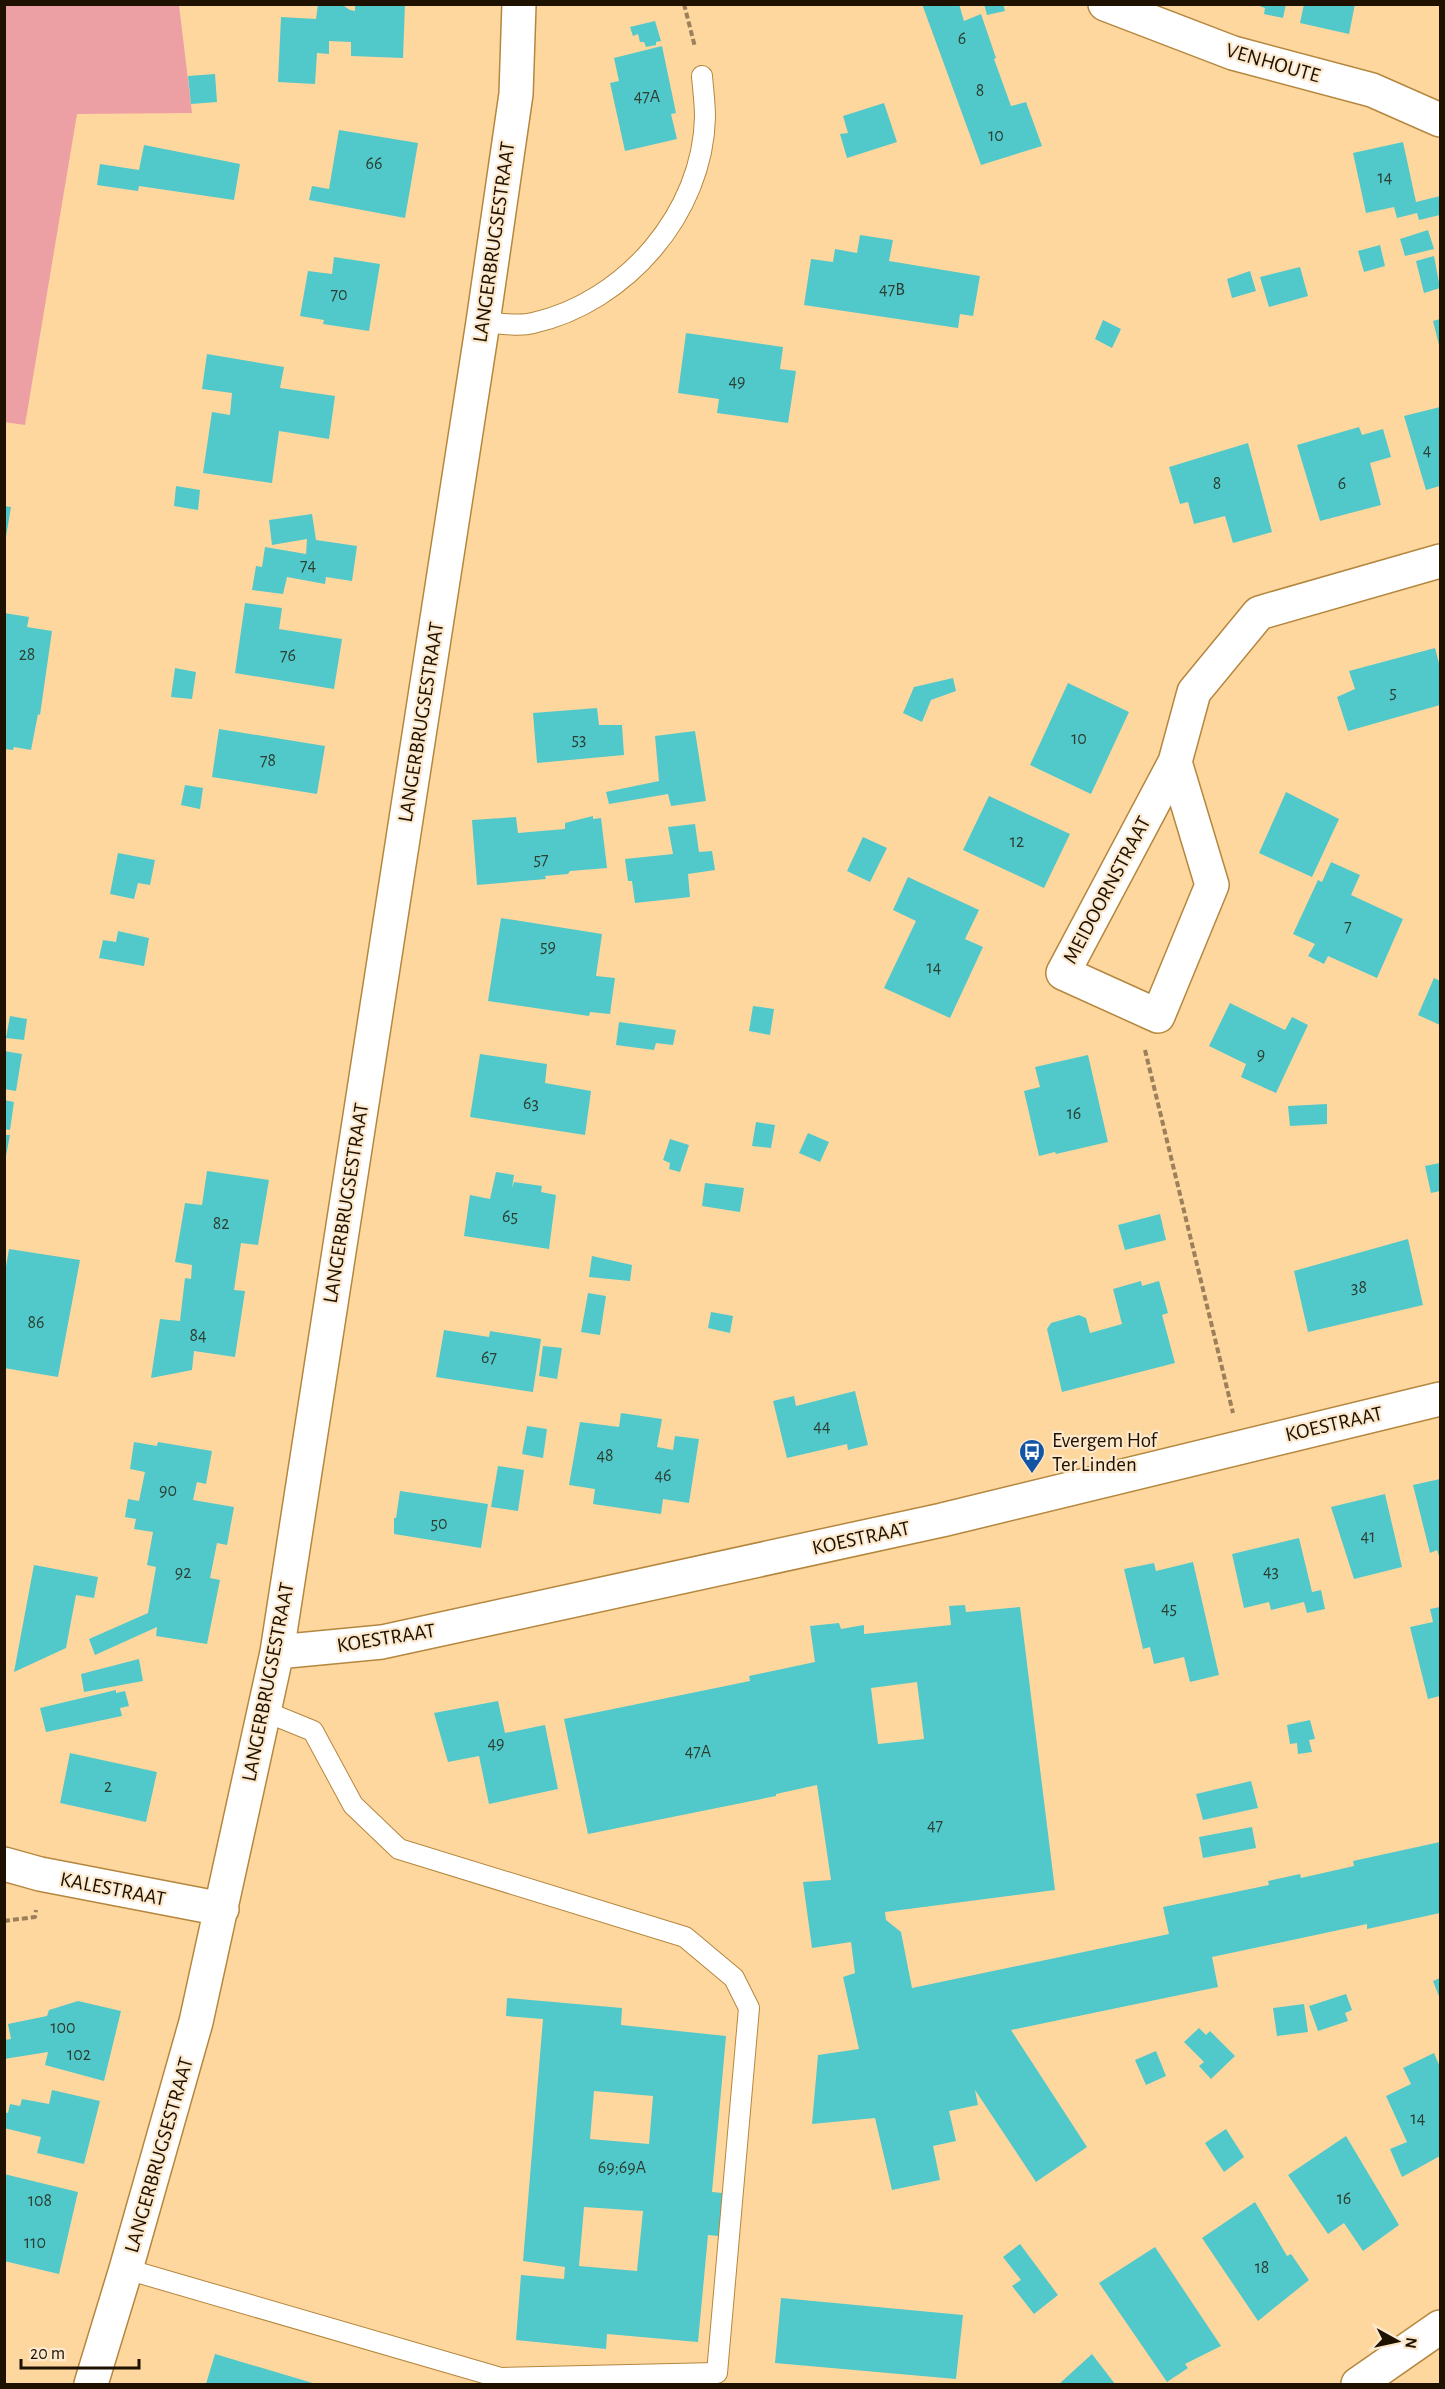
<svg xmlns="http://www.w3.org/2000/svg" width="1445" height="2389" viewBox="0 0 1445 2389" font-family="'Alegreya Sans',sans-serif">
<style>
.green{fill:#eda0a4}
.building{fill:#51c8ca;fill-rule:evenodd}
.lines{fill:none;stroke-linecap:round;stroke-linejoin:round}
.lane-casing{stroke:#b5873e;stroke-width:22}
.street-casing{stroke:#b5873e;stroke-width:36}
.path{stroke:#9c8059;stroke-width:4;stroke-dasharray:6 3;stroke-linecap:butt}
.lane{stroke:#fff;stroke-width:20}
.street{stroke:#fff;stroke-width:33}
.labels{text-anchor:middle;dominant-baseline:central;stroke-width:4.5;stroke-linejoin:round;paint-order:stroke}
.number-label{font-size:18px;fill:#2c3f32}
.street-label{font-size:21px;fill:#1f1100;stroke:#fce8cc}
.poi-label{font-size:21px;fill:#1f1100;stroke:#fce8cc;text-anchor:start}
</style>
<rect width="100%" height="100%" fill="#fed79f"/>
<!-- green -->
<path class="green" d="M4,5H179L192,113L77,114L25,425L4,422Z"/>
<!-- building -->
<path class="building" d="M318,4H341L350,10L355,11V4H405L403,58L351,56V42L329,41V54L317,53L315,84L278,82L281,17L316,19Z
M922,4H959L964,21L981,14L996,58L994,59L1011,106L1026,102L1042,146L981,165Z
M984,4H1003L1005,11L987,15Z
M1254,4H1286L1283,18L1264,14L1265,8Z
M1304,4H1355L1349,34L1300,23Z
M655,21L661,41L656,42V45L646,47L644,42H640L638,34L633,36L630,27Z
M662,46L676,113L671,114L677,139L625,151L610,83L619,81L614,58Z
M215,74L217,102L191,104L188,76Z
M884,103L897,142L847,158L840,134L848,133L843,116Z
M339,130L418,143L405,218L309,200L312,186L329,189Z
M1403,142L1416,202L1440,196V215L1419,220L1417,213L1397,218L1394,207L1366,213L1353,153Z
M144,145L240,164L234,200L139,186L138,191L97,185L100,164L139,170Z
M1428,230L1434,249L1405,256L1400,239Z
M860,235L893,240L889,261L980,276L973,316L960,314L958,328L804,305L811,259L833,262L835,249L857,253Z
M1380,245L1385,266L1364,272L1358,251Z
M1434,256L1440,288L1424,293L1416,261Z
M334,257L380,264L369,331L323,324L324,320L300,316L308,271L332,274Z
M1300,267L1308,296L1269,307L1260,277Z
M1250,271L1256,291L1232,298L1227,279Z
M1440,319V349L1433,321Z
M1103,320L1121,329L1112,348L1095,339Z
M686,333L783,347L780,369L796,371L788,423L717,413L719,399L678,393Z
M207,354L284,367L280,388L335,396L329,439L279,431L272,483L203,473L212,412L230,415L232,393L202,389Z
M1440,407V486L1426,490L1404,416Z
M1359,427L1362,435L1383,429L1391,457L1370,463L1381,505L1320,521L1297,445Z
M1248,443L1272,532L1233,543L1225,516L1194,524L1188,502L1180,504L1169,467Z
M176,486L200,490L198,510L174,506Z
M4,506L11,507L6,537H4Z
M312,514L316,540L357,546L352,581L326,577L325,584L287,577L283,594L252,590L256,566L262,567L265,547L306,554L307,539L272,545L269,520Z
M245,603L282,608L279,629L342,639L334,689L235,673Z
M4,613L29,617L27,627L52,631L40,715L38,714L31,750L14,747L13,750L4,749Z
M1435,648L1440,667V705L1348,731L1337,697L1355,689L1349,671Z
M175,668L196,672L192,699L171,697Z
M953,678L956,691L931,700L922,722L903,713L914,687Z
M1068,683L1129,712L1091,794L1030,765Z
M597,708L599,725H622L624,755L537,763L533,713Z
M219,729L325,746L317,794L212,777Z
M695,731L706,801L671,806L668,794L609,804L606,792L659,781L655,736Z
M185,785L203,788L200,809L181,805Z
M1286,792L1339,819L1312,877L1259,853Z
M989,796L1070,834L1044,888L963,850Z
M593,816V819L601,818L607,868L570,871L568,874L545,876L546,879L477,885L472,820L516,817L518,833L565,829V823Z
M695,824L699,852L712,851L715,870L688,874L690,897L635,903L632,881H628L625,859L673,854L668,827Z
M863,837L887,848L870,882L847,871Z
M118,853L155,860L150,885L138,883L134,899L110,894Z
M1331,862L1360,875L1351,895L1403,919L1377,978L1328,956L1324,964L1308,956L1315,944L1293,934L1318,880L1322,882Z
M908,877L979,910L965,939L983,947L950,1018L884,988L916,921L893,910Z
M501,918L602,934L596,976L615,978L610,1014L590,1012L589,1016L488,1001Z
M118,931L149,938L144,966L99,958L103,940L116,942Z
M1434,978L1440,981V1025L1418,1015Z
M1230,1003L1285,1030L1292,1017L1308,1025L1276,1093L1241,1077L1246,1064L1209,1046Z
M753,1006L774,1009L770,1035L749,1031Z
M10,1016L27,1019L24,1040L6,1038Z
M619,1022L676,1030L673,1045L656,1043L654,1050L616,1045Z
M4,1051L22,1054L16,1091L4,1089Z
M480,1054L547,1064L545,1083L591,1091L585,1135L470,1117Z
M1088,1055L1108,1142L1056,1154L1055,1152L1039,1156L1024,1091L1040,1087L1035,1067Z
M4,1100L14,1102L10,1130L4,1129Z
M1327,1104V1124L1290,1126L1288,1106Z
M756,1122L775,1125L771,1148L752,1146Z
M808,1133L829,1142L820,1162L799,1153Z
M4,1135H10L6,1156H4Z
M670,1139L689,1145L680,1172L669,1169L670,1163L663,1160Z
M1440,1163V1191L1431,1193L1425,1166Z
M207,1171L269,1180L258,1245L241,1243L234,1290L245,1291L235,1357L194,1351L192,1370L151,1378L160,1319L180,1321L185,1278L191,1279L192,1265L175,1262L185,1203L202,1205Z
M496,1172L514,1175L512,1188L514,1182L542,1186L541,1192L556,1195L549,1249L464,1236L470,1195L490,1199Z
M705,1183L744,1188L740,1212L702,1206Z
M1160,1214L1166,1240L1125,1250L1118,1225Z
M1408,1239L1423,1305L1308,1332L1294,1271Z
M9,1249L80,1260L58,1377L4,1368V1278Z
M592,1256L632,1265L630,1281L589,1277Z
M1141,1281L1142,1286L1159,1281L1168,1313L1162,1315L1175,1363L1062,1392L1047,1329L1051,1323L1079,1315L1086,1318L1090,1333L1122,1324L1113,1289Z
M588,1293L606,1296L600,1335L581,1332Z
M711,1312L733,1316L730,1333L708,1328Z
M444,1330L489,1337L490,1331L541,1339L533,1392L436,1377Z
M543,1346L562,1348L557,1379L539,1376Z
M855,1391L868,1445L848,1450L847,1444L787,1458L773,1401L794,1396L796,1406Z
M621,1413L662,1419L657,1447L673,1450L675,1436L699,1439L689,1503L663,1499L661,1514L593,1504L595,1489L569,1485L580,1422L619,1427Z
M527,1426L547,1429L543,1458L522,1454Z
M134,1442L157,1446L158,1442L212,1451L206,1484L197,1482L193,1500L234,1507L227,1545L217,1543L210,1578L220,1580L207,1644L156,1636L157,1627L95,1655L89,1639L148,1613L156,1567L147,1565L153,1532L134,1529L136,1519L125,1517L128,1499L139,1501L145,1472L130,1469Z
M498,1466L524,1470L518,1511L491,1507Z
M1440,1479V1559L1437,1550L1430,1553L1413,1485Z
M400,1491L488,1504L481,1548L394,1534V1518H396Z
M1385,1494L1402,1567L1354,1579L1331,1507Z
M1299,1538L1312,1592L1321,1590L1325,1609L1307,1613L1304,1602L1271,1610L1269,1602L1244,1608L1232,1554Z
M1193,1562L1219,1675L1190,1682L1184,1657L1154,1664L1150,1647L1143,1649L1124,1569L1154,1563L1156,1571Z
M34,1565L98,1577L94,1598L76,1595L66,1648L14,1672Z
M965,1605L966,1612L1020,1607L1055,1890L885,1912L886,1920L901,1932L912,1988L1169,1934L1163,1907L1269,1885L1268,1881L1300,1874L1301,1878L1354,1866L1353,1861L1440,1842V1913L1367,1929V1924L1212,1957L1218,1987L1011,2030L1087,2147L1036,2182L975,2090L978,2105L949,2111L956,2141L933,2146L940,2180L892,2190L875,2118L812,2124L818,2055L859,2049L843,1977L855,1973L851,1942L812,1948L803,1882L831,1880L817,1785L776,1794V1796L588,1834L564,1719L750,1681L749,1676L815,1662L810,1626L839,1623L841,1629L864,1625V1634L951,1625L949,1606ZM917,1682L924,1739L878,1744L871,1688Z
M1440,1607V1696L1428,1699L1410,1627L1433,1622L1430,1609Z
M139,1659L143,1681L84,1692L81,1674Z
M116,1690V1693L125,1691L129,1706L120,1708L122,1716L46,1732L40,1708Z
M498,1701L505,1733L545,1725L558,1789L489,1804L479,1756L448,1762L434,1713Z
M1310,1720L1315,1739L1309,1740L1312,1752L1298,1754L1297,1743L1290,1744L1287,1725Z
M70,1753L157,1772L146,1822L60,1803Z
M1251,1781L1258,1808L1203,1820L1196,1794Z
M1252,1827L1256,1848L1203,1858L1199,1837Z
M1440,1978V1999L1433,1981Z
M1346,1994L1352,2010L1345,2013L1348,2021L1318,2031L1309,2006Z
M507,1998L622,2008L621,2025L726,2036L712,2192L733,2194L729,2237L708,2235L698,2342L607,2334L606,2349L516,2340L521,2275L564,2279L565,2267L523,2261L543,2019L506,2016ZM594,2091L653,2096L649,2144L590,2139ZM584,2207L643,2211L637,2271L579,2266Z
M78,2001L121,2011L104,2081L45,2065L48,2052L4,2059V2040L11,2039L8,2024L47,2016L49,2010Z
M1304,2004L1308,2032L1277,2036L1273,2008Z
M1199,2028L1206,2035L1210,2031L1235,2056L1211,2079L1199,2066L1204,2062L1184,2042Z
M1156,2051L1166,2076L1146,2085L1135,2060Z
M1434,2053L1440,2067V2156L1402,2177L1390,2149L1407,2142L1386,2096L1411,2084L1403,2068Z
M52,2090L100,2101L84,2164L37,2153L41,2137L4,2128V2112L8,2113L10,2104L20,2106L22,2099L49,2104Z
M1226,2129L1244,2157L1224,2172L1205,2143Z
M1346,2136L1399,2225L1363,2251L1344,2223L1328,2234L1288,2175Z
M4,2174L78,2192L59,2274L4,2261Z
M1255,2202L1287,2256L1291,2254L1309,2280L1258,2321L1202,2238Z
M1020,2244L1058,2295L1034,2314L1012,2286L1021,2280L1003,2257Z
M1155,2247L1221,2346L1185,2364L1188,2368L1167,2382L1099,2283Z
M781,2298L963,2315L956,2379L775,2363Z
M215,2354L316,2384H206Z
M1092,2354L1115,2384H1059Z"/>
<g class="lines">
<defs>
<path id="lane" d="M483,322C499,323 518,327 533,323C626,302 703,213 705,117C705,103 703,89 702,76
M126,2269L501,2378L717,2373L749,2008L734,1978L685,1937L399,1849L353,1805L313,1731L264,1711"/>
<path id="street" d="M1105,4L1233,53L1372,90L1440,120
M1175,762L1212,885L1158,1016L1063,973L1175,762L1194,692L1259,613L1440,561
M277,1652L382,1642L942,1520L1440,1399
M4,1864L40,1874L222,1909
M91,2384L126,2269L196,2022L277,1652L483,322L516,94L519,4
M1358,2384L1440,2327"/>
</defs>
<!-- lane casing -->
<use href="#lane" class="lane-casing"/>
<!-- street casing -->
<use href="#street" class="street-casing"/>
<!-- path -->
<path class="path" d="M684,4L695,47
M1145,1050L1233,1413
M4,1921L35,1917L36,1910"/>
<!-- lane -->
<use href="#lane" class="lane"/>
<!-- street -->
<use href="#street" class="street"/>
</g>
<!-- icons -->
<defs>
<symbol id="bus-pin" viewBox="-11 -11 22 30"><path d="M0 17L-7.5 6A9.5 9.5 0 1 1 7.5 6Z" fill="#1355a5" stroke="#fce8cc"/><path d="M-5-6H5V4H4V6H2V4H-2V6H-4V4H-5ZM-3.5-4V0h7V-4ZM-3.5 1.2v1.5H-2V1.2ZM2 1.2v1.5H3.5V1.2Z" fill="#fff"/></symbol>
</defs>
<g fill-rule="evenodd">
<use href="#bus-pin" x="1017" y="1437" width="30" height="40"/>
</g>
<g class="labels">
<!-- number labels -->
<g class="number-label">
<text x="962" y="39">6</text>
<text x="980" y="91">8</text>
<text x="647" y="97">47A</text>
<text x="996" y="136">10</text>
<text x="374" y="164">66</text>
<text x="1385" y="178">14</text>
<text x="892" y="290">47B</text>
<text x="339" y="295">70</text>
<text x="737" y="382">49</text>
<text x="1427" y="451">4</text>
<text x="1217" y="484">8</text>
<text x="1342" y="484">6</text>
<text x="308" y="566">74</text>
<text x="27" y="655">28</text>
<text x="288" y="656">76</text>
<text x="1393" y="693">5</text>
<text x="1079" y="739">10</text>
<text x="579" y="740">53</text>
<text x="268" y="761">78</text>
<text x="1017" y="842">12</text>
<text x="541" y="860">57</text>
<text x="1348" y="927">7</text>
<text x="548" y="947">59</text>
<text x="934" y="968">14</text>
<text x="1261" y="1055">9</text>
<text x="531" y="1104">63</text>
<text x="1074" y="1114">16</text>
<text x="510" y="1217">65</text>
<text x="221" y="1224">82</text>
<text x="1359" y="1288">38</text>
<text x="36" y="1323">86</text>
<text x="198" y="1336">84</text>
<text x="489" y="1358">67</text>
<text x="822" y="1427">44</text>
<text x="605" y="1456">48</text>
<text x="663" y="1476">46</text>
<text x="168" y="1491">90</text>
<text x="439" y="1524">50</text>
<text x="1368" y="1537">41</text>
<text x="1271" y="1572">43</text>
<text x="183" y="1573">92</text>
<text x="1169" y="1609">45</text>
<text x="496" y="1744">49</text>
<text x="698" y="1752">47A</text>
<text x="108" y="1787">2</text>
<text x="935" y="1826">47</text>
<text x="63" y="2028">100</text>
<text x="79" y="2055">102</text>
<text x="1418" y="2119">14</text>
<text x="622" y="2168">69;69A</text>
<text x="1344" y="2199">16</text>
<text x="40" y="2201">108</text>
<text x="35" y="2243">110</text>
<text x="1262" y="2268">18</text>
</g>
<!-- street labels -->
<g class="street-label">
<text transform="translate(1273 63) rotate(16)">VENHOUTE</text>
<text transform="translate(494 242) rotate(-82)">LANGERBRUGSESTRAAT</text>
<text transform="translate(421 722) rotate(-81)">LANGERBRUGSESTRAAT</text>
<text transform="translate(1107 890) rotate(-62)">MEIDOORNSTRAAT</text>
<text transform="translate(346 1203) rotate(-81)">LANGERBRUGSESTRAAT</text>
<text transform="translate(1334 1424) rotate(-13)">KOESTRAAT</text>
<text transform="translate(861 1538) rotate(-12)">KOESTRAAT</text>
<text transform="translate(386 1638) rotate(-9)">KOESTRAAT</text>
<text transform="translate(268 1682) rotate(-79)">LANGERBRUGSESTRAAT</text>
<text transform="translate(113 1889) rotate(11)">KALESTRAAT</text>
<text transform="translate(159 2155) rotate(-74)">LANGERBRUGSESTRAAT</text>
</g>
<!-- poi labels -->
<g class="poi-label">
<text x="1052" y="1440">Evergem Hof<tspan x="1052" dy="24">Ter Linden</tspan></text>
</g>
</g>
<!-- border -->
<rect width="1445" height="2389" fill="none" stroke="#1f1100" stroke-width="12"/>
<!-- north arrow -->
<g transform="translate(1397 2341) rotate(98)" stroke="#fce8cc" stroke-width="4.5" paint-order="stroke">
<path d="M0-4.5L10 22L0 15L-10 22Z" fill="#1f1100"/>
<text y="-9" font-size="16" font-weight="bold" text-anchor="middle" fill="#1f1100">N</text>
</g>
<!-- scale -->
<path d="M21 2359v9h118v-9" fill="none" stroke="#1f1100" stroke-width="3"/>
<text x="30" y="2359" font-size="18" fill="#1f1100" stroke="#fce8cc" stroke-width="4.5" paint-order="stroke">20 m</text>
</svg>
